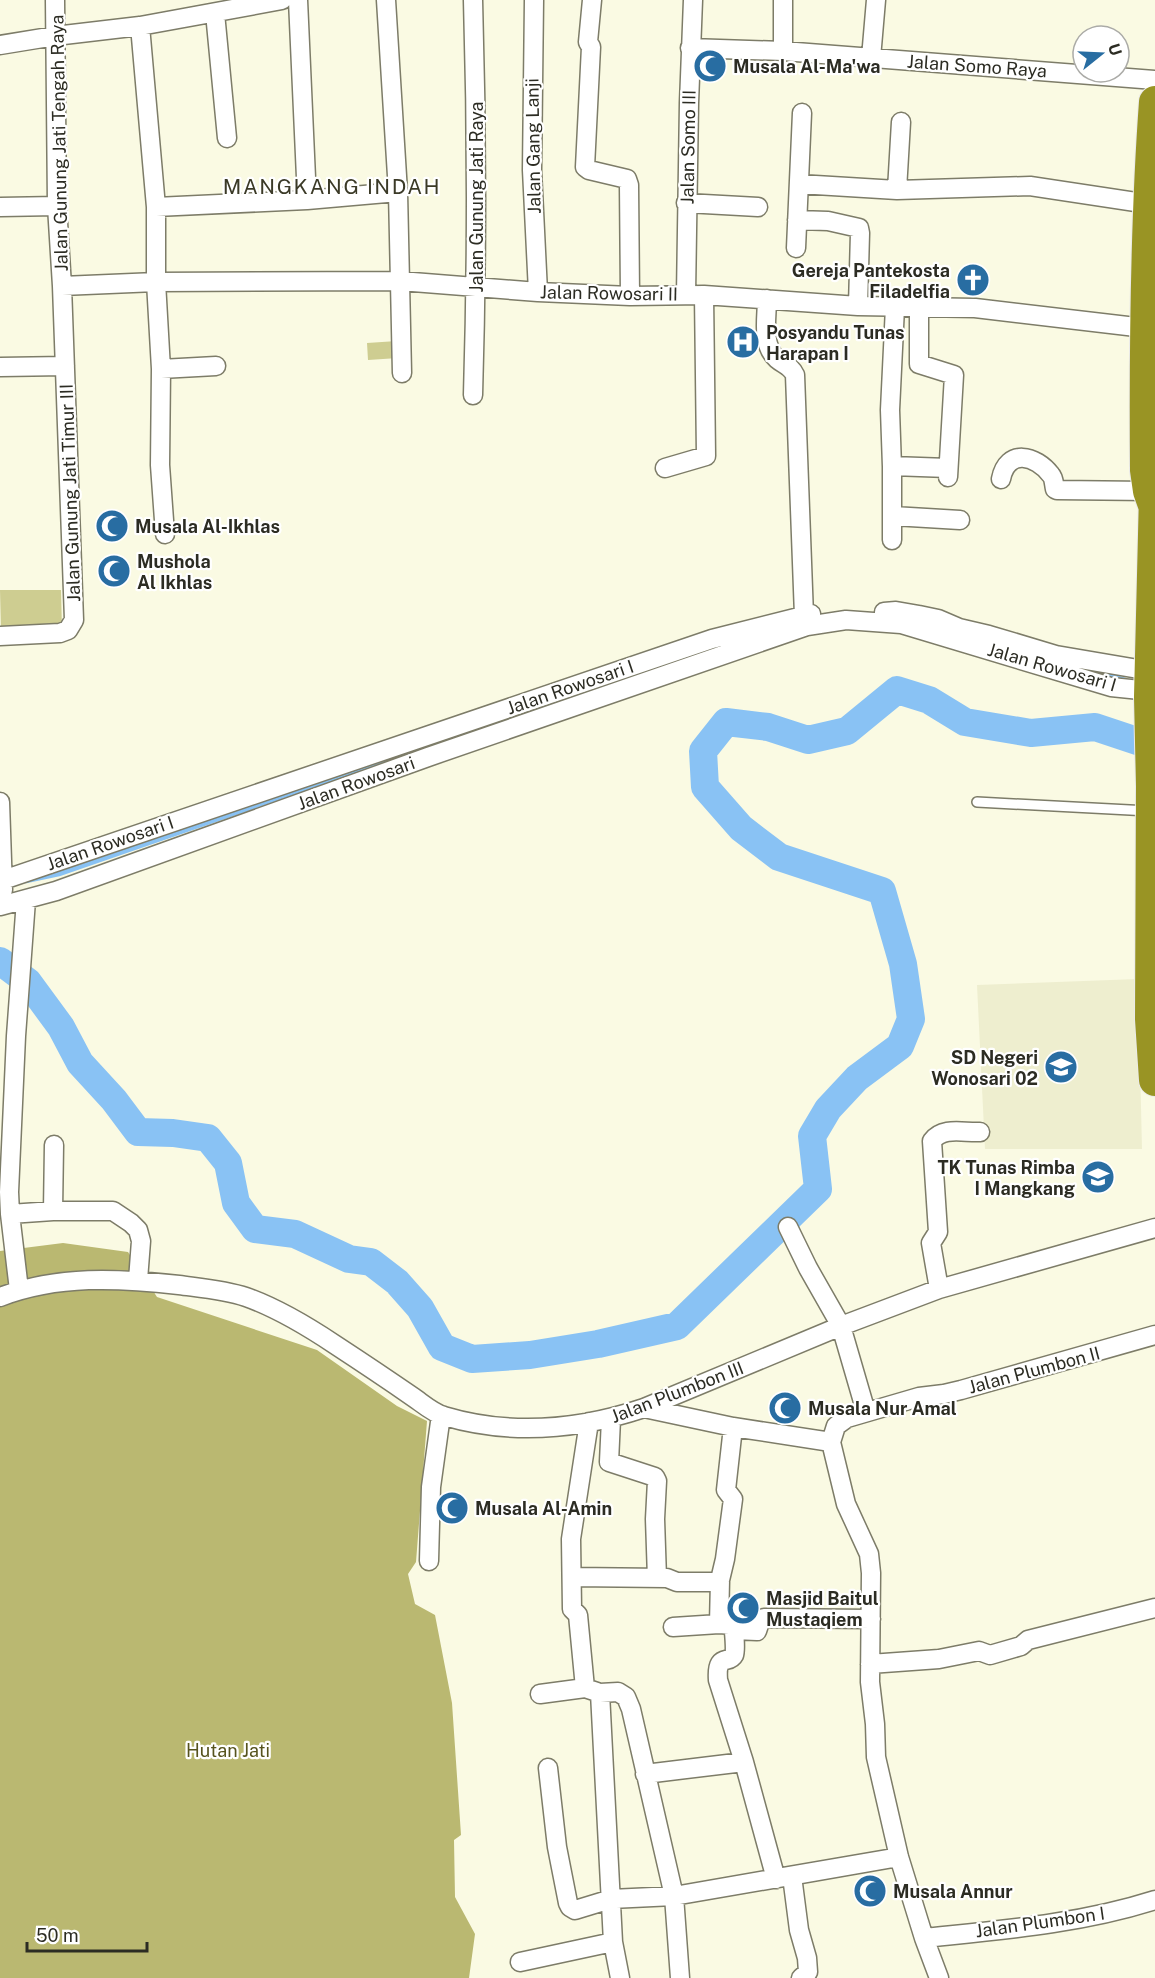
<svg xmlns="http://www.w3.org/2000/svg" width="1155" height="1978" viewBox="0 0 1155 1978" font-family="'Public Sans',sans-serif">
<style>
.built{fill:#eeeecf}
.green{fill:#cecd91}
.forest{fill:#bab871}
.lines{fill:none;stroke-linecap:round;stroke-linejoin:round}
.stream{stroke:#89c2f4;stroke-width:4.5}
.river{stroke:#89c2f4;stroke-width:28}
.lane-casing{stroke:#7d7c68;stroke-width:12}
.street-casing{stroke:#7d7c68;stroke-width:21}
.highway-casing{stroke:#eaeae9;stroke-width:34}
.lane{stroke:#fff;stroke-width:9}
.street{stroke:#fff;stroke-width:18}
.highway{stroke:#999424;stroke-width:32}
.labels{text-anchor:middle;dominant-baseline:central;stroke-width:4.5;stroke-linejoin:round;paint-order:stroke}
.poi-label{font-size:18px;font-weight:bold;fill:#2c2c23;stroke:#fff;text-anchor:start}
.street-label{font-size:18px;fill:#2c2c23;stroke:#fff}
.park-label{font-size:18px;fill:#56531e;stroke:#fff}
.quarter-label{font-size:21px;letter-spacing:1.5px;fill:#3b3a27;stroke:#fff}
</style>
<rect width="100%" height="100%" fill="#fafae3"/>
<!-- built -->
<path class="built" d="M1138,979L1142,1149H985L977,985Z"/>
<!-- green -->
<path class="green" d="M397,341L398,358L368,360L367,343Z
M0,590H61L62,630L1,631Z"/>
<!-- forest -->
<path class="forest" d="M63,1243L128,1252L157,1297L317,1350L397,1406L427,1421L416,1562L408,1574L415,1604L435,1615L452,1703L461,1835L454,1840L455,1897L475,1934L469,1978H0V1251Z"/>
<g class="lines">
<!-- stream -->
<path class="stream" d="M1087,669L1125,680
M26,881L59,874L541,707"/>
<!-- river -->
<path class="river" d="M0,961L28,982L61,1027L80,1063L114,1100L138,1132L173,1133L208,1138L228,1163L236,1203L255,1229L295,1234L349,1259L371,1262L397,1282L420,1308L442,1347L472,1359L530,1355L598,1344L677,1326L818,1189L812,1136L828,1109L857,1078L900,1046L911,1019L903,964L882,891L779,857L741,828L705,787L703,751L726,722L768,727L808,740L847,731L897,690L929,700L965,722L1031,733L1095,727L1155,747"/>
<defs>
<path id="lane" d="M977,802L1149,811"/>
<path id="street" d="M298,0L307,200
M386,0L398,192L402,373
M534,0L532,170L538,292
M592,0L588,42L591,47L585,167L589,170L627,179L629,185L630,296
M215,13L227,138
M140,26L156,207V282L161,369L160,465L165,534
M0,45L55,36L140,26L282,0
M690,48L783,51L1155,80
M783,51V0
M871,58L876,0
M799,184L897,190L1030,186L1149,204
M897,190L901,122
M686,203L758,207
M0,207L57,206
M156,207L307,200L398,192
M797,220L828,221L859,228L860,233L858,306
M796,248L802,113
M62,286L156,282L400,281L538,292L630,296L704,295L858,306L975,308L1153,329
M686,295L689,103L693,0
M767,299C767,318 761,345 777,359C784,365 791,366 795,375L804,616
M919,307V364L954,375L948,477
M0,367L65,366
M161,369L216,366
M473,395C477,263 477,132 473,0
M892,466L948,468
M665,468L706,456L704,295
M1001,479C1007,448 1036,455 1051,475C1054,478 1054,485 1055,489L1057,490L1149,491
M893,516L960,520
M892,540V467L890,410L895,307
M884,612L896,611L919,615L938,619L959,628L989,635L1056,655L1150,671
M0,636L60,633L68,630L74,620L62,286L57,206L55,0
M0,802L3,890
M3,880L712,639L811,614
M0,906L56,891L428,757L807,626L846,620L901,624L1111,687L1150,691
M53,1211L54,1145
M10,1214L53,1211H113L131,1223L138,1230L141,1241L138,1280
M788,1227L808,1268L841,1326L866,1412
M939,1289L931,1243L938,1232L932,1141C943,1126 964,1133 980,1132
M19,1290L10,1214L9,1192L16,1036L26,900
M0,1297C58,1275 118,1278 179,1285C201,1288 225,1290 246,1297C277,1308 307,1326 334,1344C360,1361 387,1379 413,1397C422,1403 433,1413 444,1416C511,1436 578,1430 644,1408L841,1326L939,1289L1155,1228
M644,1408L733,1427L831,1442
M611,1419L609,1462L655,1477L657,1481L655,1519L657,1578
M733,1427L726,1490L733,1499L725,1559L720,1580L719,1624L733,1625C734,1630 736,1650 734,1655C729,1665 716,1652 718,1680L744,1762L776,1879
M831,1442L846,1504L869,1554L871,1573L870,1682L875,1724L876,1757L899,1857L924,1938L939,1978
M831,1442L836,1426L847,1418L919,1397L944,1394L961,1390L1155,1335
M429,1561L431,1487L441,1415
M572,1577L667,1578L677,1582H720
M673,1627L719,1624
M734,1630L757,1631L761,1619L764,1618L871,1619
M870,1664L939,1659L979,1651L990,1655L1021,1646L1028,1640L1155,1608
M585,1688L578,1615L572,1609L571,1539L589,1422
M540,1694L585,1688L597,1692
M548,1768L557,1847L568,1903L570,1907L575,1910L611,1899L674,1896L899,1857
M645,1774L744,1762
M792,1876L799,1930L807,1958L808,1972L801,1978
M924,1938C1001,1930 1080,1924 1155,1900
M520,1962L613,1942
M620,1978L613,1942L600,1693L618,1692L626,1697L631,1709L674,1896L680,1978"/>
<path id="highway" d="M1155,494L1150,697L1152,786L1151,1019L1155,1080
M1154,505L1149,491L1146,470C1145,347 1146,224 1155,102"/>
</defs>
<!-- lane casing -->
<use href="#lane" class="lane-casing"/>
<!-- street casing -->
<use href="#street" class="street-casing"/>
<!-- highway casing -->
<use href="#highway" class="highway-casing"/>
<!-- lane -->
<use href="#lane" class="lane"/>
<!-- street -->
<use href="#street" class="street"/>
<!-- highway -->
<use href="#highway" class="highway"/>
</g>
<!-- icons -->
<defs>
<symbol id="mosque-disc" viewBox="-11 -11 22 22"><circle r="9.5" fill="#286da2" stroke="#fff"/><path d="M3.5-4.9A6 6 0 1 0 3.5 4.9A5 5 0 1 1 3.5-4.9Z" fill="#fff"/></symbol>
<symbol id="church-disc" viewBox="-11 -11 22 22"><circle r="9.5" fill="#286da2" stroke="#fff"/><path d="M-1.2-6h2.4v3.5h3.3v2.4h-3.3V6h-2.4V-.1h-3.3v-2.4h3.3Z" fill="#fff"/></symbol>
<symbol id="hospital-disc" viewBox="-11 -11 22 22"><circle r="9.5" fill="#286da2" stroke="#fff"/><path d="M-5-5h3v3.5h4V-5h3V5h-3V1.5h-4V5h-3Z" fill="#fff"/></symbol>
<symbol id="school-disc" viewBox="-11 -11 22 22"><circle r="9.5" fill="#286da2" stroke="#fff"/><path d="M0-5L7-2L0 1L-7-2ZM-4 1L0 2.5L4 1V4Q0 6-4 4Z" fill="#fff"/></symbol>
</defs>
<g fill-rule="evenodd">
<use href="#mosque-disc" x="691" y="47" width="38" height="38"/>
<use href="#church-disc" x="954" y="261" width="38" height="38"/>
<use href="#hospital-disc" x="724" y="323" width="38" height="38"/>
<use href="#mosque-disc" x="93" y="507" width="38" height="38"/>
<use href="#mosque-disc" x="95" y="552" width="38" height="38"/>
<use href="#school-disc" x="1042" y="1048" width="38" height="38"/>
<use href="#school-disc" x="1079" y="1158" width="38" height="38"/>
<use href="#mosque-disc" x="766" y="1389" width="38" height="38"/>
<use href="#mosque-disc" x="433" y="1489" width="38" height="38"/>
<use href="#mosque-disc" x="724" y="1589" width="38" height="38"/>
<use href="#mosque-disc" x="851" y="1872" width="38" height="38"/>
</g>
<g class="labels">
<!-- poi labels -->
<g class="poi-label">
<text x="733" y="66">Musala Al-Ma'wa</text>
<text x="950" y="270" text-anchor="end">Gereja Pantekosta<tspan x="950" dy="21">Filadelfia</tspan></text>
<text x="766" y="332">Posyandu Tunas<tspan x="766" dy="21">Harapan I</tspan></text>
<text x="135" y="526">Musala Al-Ikhlas</text>
<text x="137" y="561">Mushola<tspan x="137" dy="21">Al Ikhlas</tspan></text>
<text x="1038" y="1057" text-anchor="end">SD Negeri<tspan x="1038" dy="21">Wonosari 02</tspan></text>
<text x="1075" y="1167" text-anchor="end">TK Tunas Rimba<tspan x="1075" dy="21">I Mangkang</tspan></text>
<text x="808" y="1408">Musala Nur Amal</text>
<text x="475" y="1508">Musala Al-Amin</text>
<text x="766" y="1598">Masjid Baitul<tspan x="766" dy="21">Mustaqiem</tspan></text>
<text x="893" y="1891">Musala Annur</text>
</g>
<!-- street labels -->
<g class="street-label">
<text transform="translate(977 66) rotate(4)">Jalan Somo Raya</text>
<text transform="translate(59 143) rotate(-91)">Jalan Gunung Jati Tengah Raya</text>
<text transform="translate(533 146) rotate(-91)">Jalan Gang Lanji</text>
<text transform="translate(688 147) rotate(-89)">Jalan Somo III</text>
<text transform="translate(476 197) rotate(-90)">Jalan Gunung Jati Raya</text>
<text transform="translate(609 293) rotate(1)">Jalan Rowosari II</text>
<text transform="translate(70 493) rotate(-92)">Jalan Gunung Jati Timur III</text>
<text transform="translate(1052 667) rotate(16)">Jalan Rowosari I</text>
<text transform="translate(570 687) rotate(-19)">Jalan Rowosari I</text>
<text transform="translate(356 783) rotate(-20)">Jalan Rowosari</text>
<text transform="translate(110 843) rotate(-19)">Jalan Rowosari I</text>
<text transform="translate(1034 1370) rotate(-15)">Jalan Plumbon II</text>
<text transform="translate(677 1392) rotate(-21)">Jalan Plumbon III</text>
<text transform="translate(1040 1922) rotate(-8)">Jalan Plumbon I</text>
</g>
<!-- park labels -->
<g class="park-label">
<text x="228" y="1750">Hutan Jati</text>
</g>
<!-- quarter labels -->
<g class="quarter-label">
<text x="332" y="186">MANGKANG INDAH</text>
</g>
</g>
<!-- north arrow -->
<g transform="translate(1101 54) rotate(72)"><circle r="28" fill="#ffffff" stroke="#ababa7" stroke-width="1.5"/>
<path d="M0-4.5L10 22L0 15L-10 22Z" fill="#286da2"/>
<text y="-9" font-size="16" font-weight="bold" text-anchor="middle" fill="#2c2c23">U</text>
</g>
<!-- scale -->
<path d="M27 1942v9h120v-9" fill="none" stroke="#2c2c23" stroke-width="3"/>
<text x="36" y="1942" font-size="18" fill="#2c2c23" stroke="#ffffff" stroke-width="4.5" paint-order="stroke">50 m</text>
</svg>
